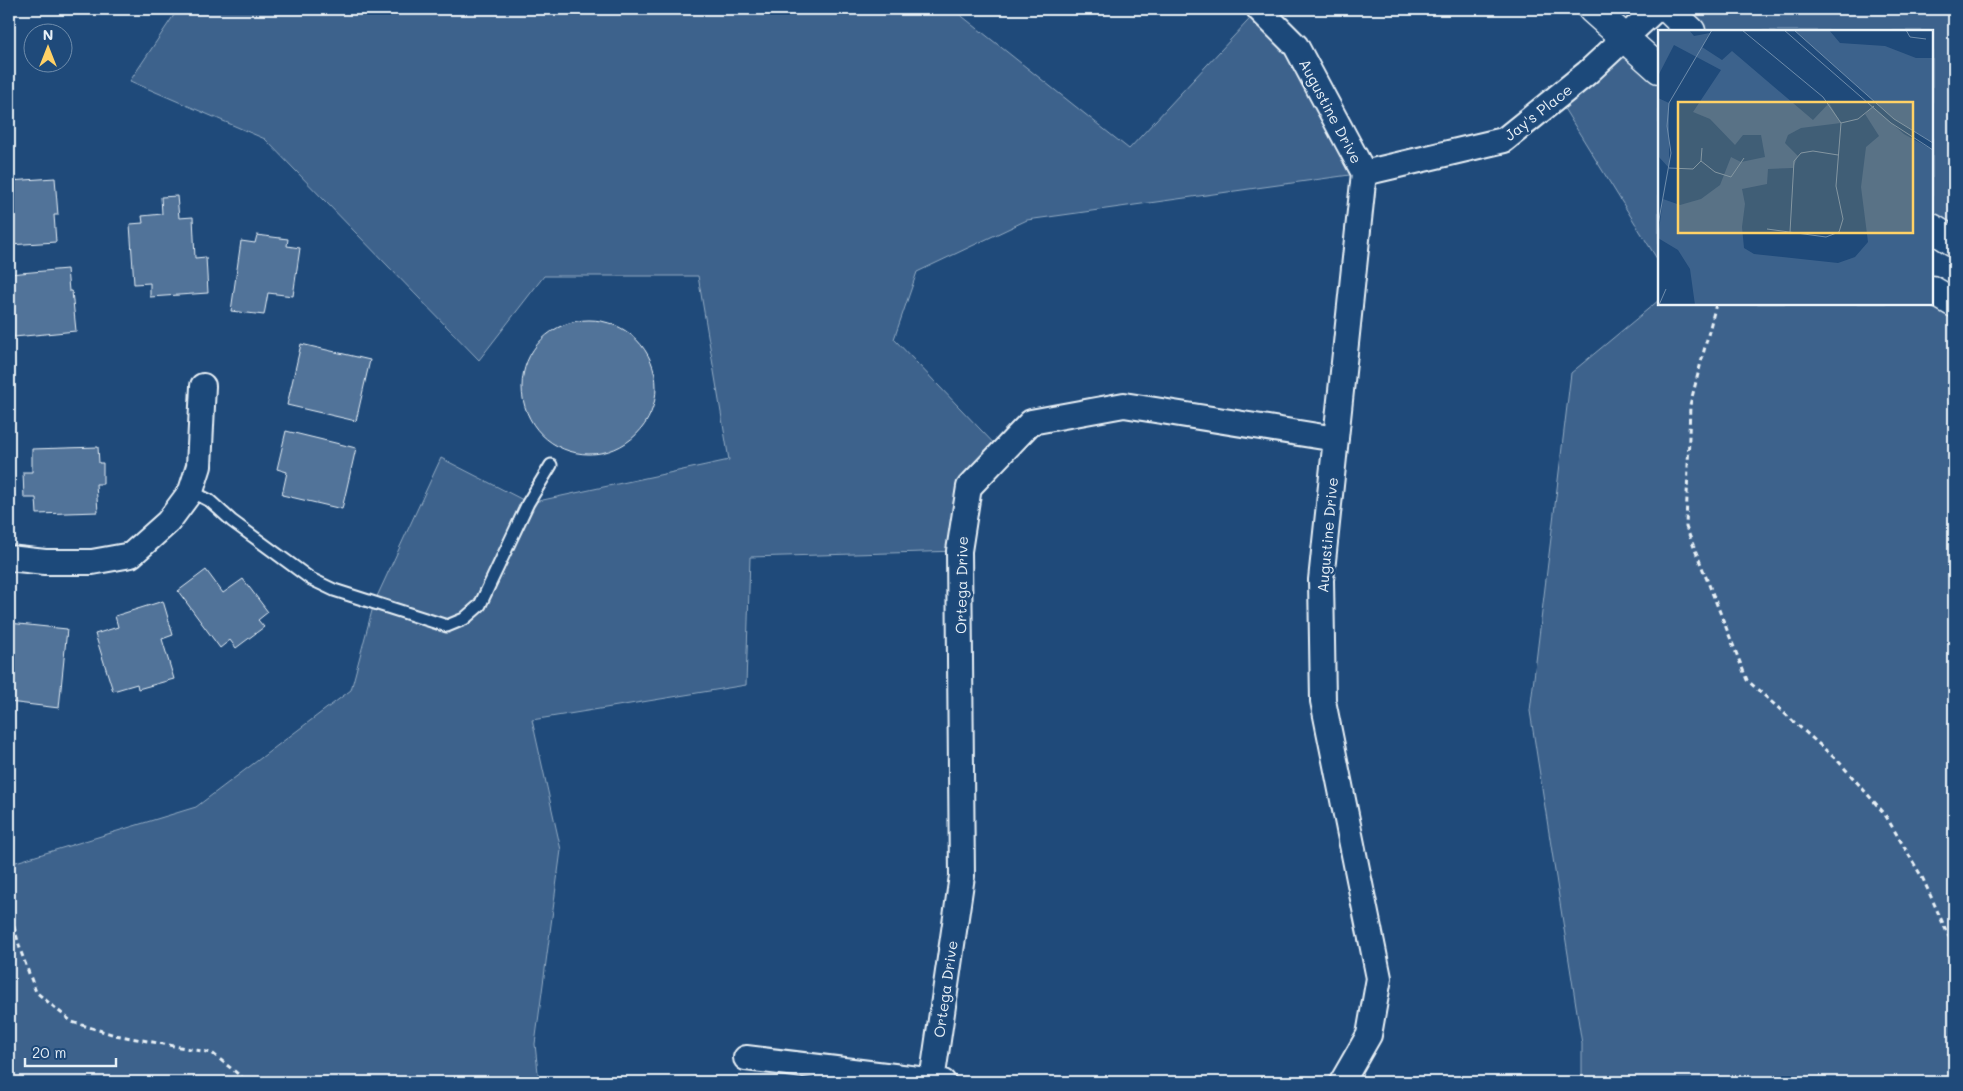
<svg xmlns="http://www.w3.org/2000/svg" width="1963" height="1091" viewBox="0 0 1963 1091" font-family="Mali,sans-serif">
<style>
.green{fill:#3c628c;stroke:#92aac2}
.building{fill:#517399;stroke:#e8f1f8}
.lines{fill:none;stroke-linecap:round;stroke-linejoin:round}
.lane-casing{stroke:#e8f1f8;stroke-width:15}
.street-casing{stroke:#e8f1f8;stroke-width:28}
.secondary-casing{stroke:#e8f1f8;stroke-width:31}
.path{stroke:#e8f1f8;stroke-width:3;stroke-dasharray:5 4;stroke-linecap:butt}
.lane{stroke:#1f4a7a;stroke-width:11}
.street{stroke:#1f4a7a;stroke-width:24}
.secondary{stroke:#1f4a7a;stroke-width:28}
.labels{text-anchor:middle;dominant-baseline:central;stroke-width:5;stroke-linejoin:round;paint-order:stroke}
.street-label{font-size:15px;fill:#e8f1f8;stroke:#1f4a7a}
.inset-road{fill:none;stroke:#6f8dac;stroke-width:1}
.view{fill:#ffd166;fill-opacity:0.15;stroke:#ffd166;stroke-width:2.5}
.inset-edge{fill:none;stroke:#e8f1f8;stroke-width:2.5}
</style>
<rect width="100%" height="100%" fill="#1f4a7a"/>
<filter id="ink" filterUnits="userSpaceOnUse"><feTurbulence type="fractalNoise" baseFrequency=".02" numOctaves="2"/><feDisplacementMap in="SourceGraphic" scale="10" xChannelSelector="R" yChannelSelector="G"/><feConvolveMatrix kernelMatrix="1 2 1 2 8 2 1 2 1" color-interpolation-filters="sRGB"/></filter>
<g filter="url(#ink)">
<!-- green -->
<path class="green" d="M178,9H953L1129,149L1259,9L1364,173L1027,220L917,272L894,339L1002,452L969,487L959,551L750,557L746,685L532,720L561,850L535,1044L539,1082H9V859L16,862L196,807L351,690L374,603L441,458L529,503L729,460L698,276H544L479,360L265,139L130,81Z
M1669,9H1954V242L1932,228V31H1691Z
M1629,41L1659,69V262L1557,97Z
M1659,300V304L1954,303V1082H1582V1044L1530,711L1571,373Z"/>
<!-- building -->
<path class="building" d="M55,178L58,215H54L56,242L9,245V181Z
M177,196L179,218L193,217L195,258L206,257L208,293L150,297V283L134,284L130,224L143,223L142,216L162,214L161,197Z
M257,235L288,239L287,246L300,248L293,296L268,293L264,315L231,311L241,241L255,243Z
M67,269L69,291H72L76,331L14,337L13,333H11L9,309L10,299H12L9,274Z
M522 387a67 67 0 1 1 134 0a67 67 0 1 1-134 0Z
M301,344L370,360L356,421L287,405Z
M286,431L356,448L342,509L282,495L287,472L277,469Z
M98,447L99,463H103V484H96L98,512L37,514L36,498H24L23,472H32V449Z
M206,570L223,593L243,579L268,612L258,620L264,627L236,648L230,640L220,648L178,591Z
M163,601L173,635L162,639L174,679L138,689L137,684L113,691L95,634L118,627L115,616Z
M9,623L67,629L59,708L9,702Z"/>
<g class="lines">
<defs>
<path id="lane" d="M191,491L210,501L232,521L311,579L334,590L447,626L464,619L480,605L528,503L551,465"/>
<path id="street" d="M1259,9L1296,46L1364,173L1321,580L1323,701L1379,978L1369,1035L1342,1082
M1364,173L1504,140L1587,73L1656,9
M9,558L45,562H92L131,555L168,522L191,491L199,466L203,386
M746,1058L943,1082
M932,1081L962,876L959,551L969,487L1031,422L1124,405L1336,439"/>
<path id="secondary" d="M1592,9L1659,69
M1668,9L1691,31
M1932,228L1954,242
M1932,290L1954,303"/>
</defs>
<!-- lane casing -->
<use href="#lane" class="lane-casing"/>
<!-- street casing -->
<use href="#street" class="street-casing"/>
<!-- secondary casing -->
<use href="#secondary" class="secondary-casing"/>
<!-- path -->
<path class="path" d="M1716,304L1690,405L1686,527L1747,680L1839,762L1884,813L1923,879L1954,948
M9,909L21,952L36,992L72,1022L115,1035L212,1053L248,1082"/>
<!-- lane -->
<use href="#lane" class="lane"/>
<!-- street -->
<use href="#street" class="street"/>
<!-- secondary -->
<use href="#secondary" class="secondary"/>
</g>
</g>
<g class="labels">
<!-- street labels -->
<g class="street-label">
<text transform="translate(1331 111) rotate(62)">Augustine Drive</text>
<text transform="translate(1538 112) rotate(-38)">Jay's Place</text>
<text transform="translate(1327 535) rotate(-85)">Augustine Drive</text>
<text transform="translate(961 585) rotate(-89)">Ortega Drive</text>
<text transform="translate(945 989) rotate(-82)">Ortega Drive</text>
</g>
</g>
<!-- overview -->
<g transform="translate(1658 30)">
<rect width="275" height="275" fill="#1f4a7a"/>
<path d="M0,0H31L36,6L52,3L44,17L64,30L74,21L155,90L171,73L183,93L143,98L130,105L127,113L140,126L135,138L110,139L109,154L84,159L87,174L84,197L86,218L96,224L180,233L197,227L210,212L203,157L208,117L221,106L207,84L215,77L246,104L275,120V275H37L32,239L20,220L0,208L5,169L22,175L43,169L62,155L73,127L83,132L107,127L103,105H85L77,115L52,89L35,82L63,40L16,15L0,46ZM136,0H171L182,13L227,16L258,28H275V113L236,89ZM0,68L11,73V138L0,126Z" fill="#3c628c"/>
<path class="inset-road" d="M84,0L165,67L183,93L178,156L185,189L181,202L168,207L109,199M126,0L233,93L275,120M136,0L236,89L275,113M248,0L252,7L268,9M183,93L200,89L216,76M43,131L57,142L73,147L86,128M11,138L35,139L43,131L44,118M0,195L13,123L9,96L11,73L54,0M132,202L136,131L143,123L155,121L180,125M1,275L8,259"/>
<path class="view" d="M20,72H255V203H20Z"/>
<rect width="275" height="275" class="inset-edge"/>
</g>
<!-- margin -->
<rect width="1963" height="1091" fill="none" stroke="#1f4a7a" stroke-width="30"/>
<rect x="15" y="15" width="1933" height="1061" fill="none" stroke="#e8f1f8" stroke-width="2" filter="url(#ink)"/>
<!-- north arrow -->
<g transform="translate(48 48)"><circle r="24" fill="#1f4a7a" stroke="#6f8dac"/>
<path d="M0-4L9 19L0 12L-9 19Z" fill="#ffd166"/>
<text y="-8" font-size="14" font-weight="bold" text-anchor="middle" fill="#e8f1f8">N</text>
</g>
<!-- scale -->
<path d="M25 1058v8h91v-8" fill="none" stroke="#e8f1f8" stroke-width="2.5"/>
<text x="32" y="1058" font-size="15" fill="#e8f1f8" stroke="#1f4a7a" stroke-width="4" paint-order="stroke">20 m</text>
</svg>
